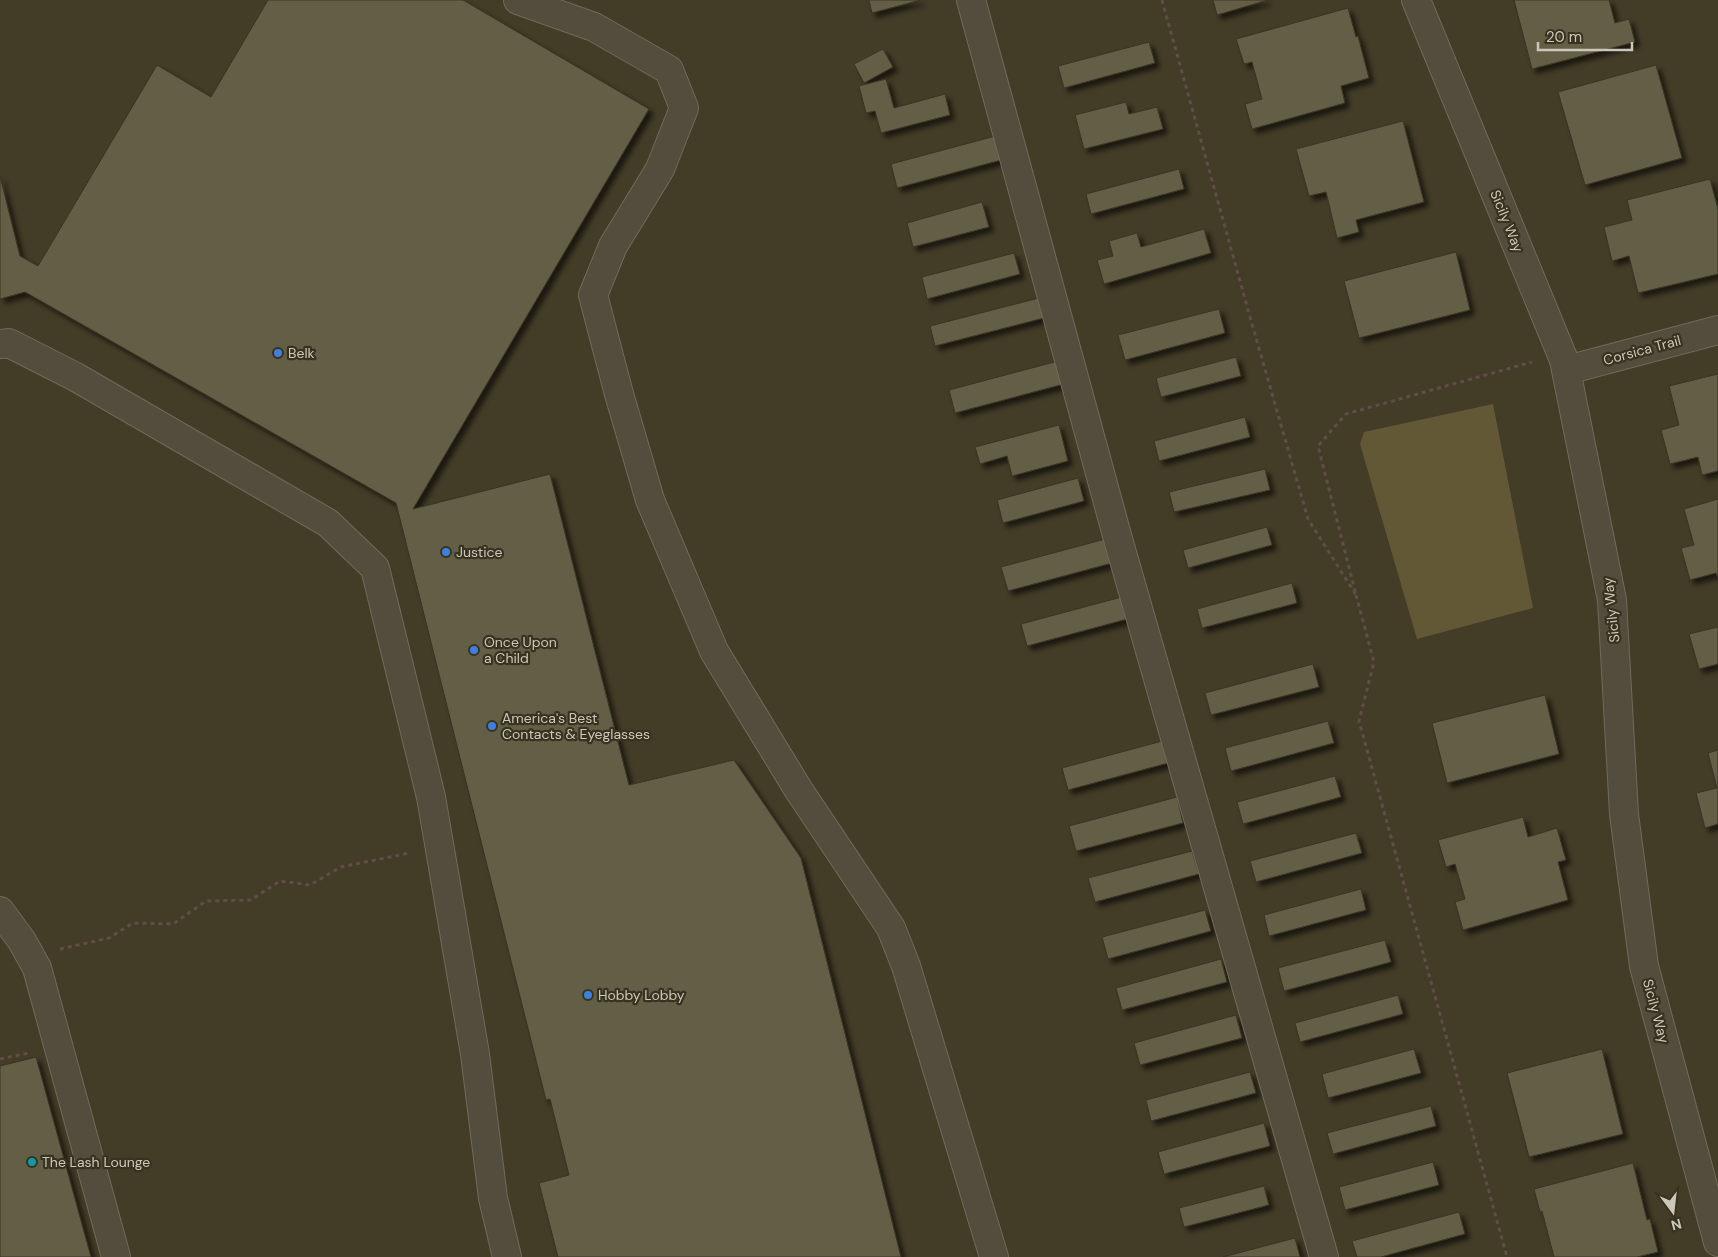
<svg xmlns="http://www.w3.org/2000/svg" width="1718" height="1257" viewBox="0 0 1718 1257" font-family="'DM Sans',sans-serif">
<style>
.water{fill:#635836}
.building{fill:#645e46;stroke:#3a3422;filter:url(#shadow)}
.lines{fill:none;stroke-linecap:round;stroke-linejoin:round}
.minor-casing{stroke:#706b5a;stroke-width:30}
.path{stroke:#604e48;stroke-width:3;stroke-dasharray:4 4;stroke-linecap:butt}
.minor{stroke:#524d3c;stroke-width:28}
.shop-dot{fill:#3f7fe0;stroke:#383220;stroke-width:2}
.culture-dot{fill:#0f9aa8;stroke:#383220;stroke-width:2}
.labels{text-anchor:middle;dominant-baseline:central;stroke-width:4.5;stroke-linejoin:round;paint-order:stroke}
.street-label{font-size:14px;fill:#ccc8b9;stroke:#383220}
.poi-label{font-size:14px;fill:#ccc8b9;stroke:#383220;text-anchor:start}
</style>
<defs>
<filter id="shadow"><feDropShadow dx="4.5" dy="4.5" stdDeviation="2.5" flood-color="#0009"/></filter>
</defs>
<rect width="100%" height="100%" fill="#433c27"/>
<!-- water -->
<path class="water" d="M1493,404L1533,608L1417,639L1360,444L1364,432Z"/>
<!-- building -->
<path class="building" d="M268,0H463L649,109L413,509L550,474L629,785L734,760L801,858L901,1257H558L539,1183L569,1175L550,1099L546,1100L396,503L25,292L0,299V176L20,256L38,266L157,65L211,97Z
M869,0H921L872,13Z
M1213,0H1268L1217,15Z
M1514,0H1609L1615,23L1629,19L1635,42L1532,69Z
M1348,8L1356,37L1358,36L1369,78L1341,86L1345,103L1252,129L1245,104L1262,99L1252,62L1244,64L1236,39Z
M1149,42L1155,63L1064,88L1058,66Z
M883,49L893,67L864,83L854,64Z
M1656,65L1682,158L1585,185L1558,92Z
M886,79L894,108L945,94L950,115L881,133L875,111L866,113L859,86Z
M1126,102L1129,114L1157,107L1163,129L1084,149L1075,115Z
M1403,121L1424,202L1356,220L1359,232L1337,238L1326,192L1309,196L1296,149Z
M999,135L1005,159L897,188L891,164Z
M1179,169L1184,189L1091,214L1086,194Z
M1710,179L1718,209V274L1638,293L1629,256L1612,261L1604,227L1632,220L1627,200Z
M982,202L989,227L913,247L907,223Z
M1204,229L1211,253L1104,284L1097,260L1113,256L1109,241L1137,233L1141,247Z
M1456,252L1470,310L1359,338L1344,281Z
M1014,253L1020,274L927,299L922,277Z
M1039,298L1044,318L935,346L930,326Z
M1219,309L1225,333L1125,360L1118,335Z
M1236,357L1241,376L1161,397L1156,378Z
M1058,361L1064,384L955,413L949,390Z
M1718,374V471L1702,475L1698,457L1670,464L1661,430L1679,425L1669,386Z
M1245,417L1250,437L1159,461L1154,441Z
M1059,425L1068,461L1012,476L1007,456L980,464L975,447Z
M1265,469L1270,490L1174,512L1169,492Z
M1078,478L1084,501L1003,523L997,500Z
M1718,499V578L1716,573L1690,580L1681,548L1694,545L1684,509Z
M1267,527L1272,545L1188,568L1183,550Z
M1109,538L1116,562L1008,591L1001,567Z
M1292,583L1297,603L1202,628L1197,609Z
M1129,595L1135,617L1027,646L1021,624Z
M1718,627V664L1699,669L1689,634Z
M1313,664L1319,687L1211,715L1205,693Z
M1545,695L1559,754L1447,783L1432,723Z
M1328,721L1334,743L1231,771L1225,748Z
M1166,740L1172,762L1068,790L1062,768Z
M1718,750V824L1705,828L1696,793L1717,788L1708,753Z
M1335,776L1341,797L1243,824L1237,802Z
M1177,797L1183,823L1076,851L1069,826Z
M1523,817L1528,837L1557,828L1566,860L1558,862L1568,900L1463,930L1455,902L1465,899L1455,864L1446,867L1438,840Z
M1356,833L1362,853L1256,882L1250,861Z
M1192,851L1199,874L1095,902L1088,878Z
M1361,889L1366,910L1269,936L1264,915Z
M1205,910L1211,931L1108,959L1102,937Z
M1385,940L1391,962L1284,991L1278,968Z
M1221,959L1227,982L1122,1010L1116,988Z
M1398,995L1403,1014L1300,1042L1295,1023Z
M1236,1015L1242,1038L1140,1065L1134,1043Z
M1414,1049L1421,1073L1328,1098L1322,1074Z
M1602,1049L1623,1134L1529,1157L1507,1073Z
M36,1057L91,1257H0V1066Z
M1250,1072L1256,1093L1151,1121L1146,1100Z
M1431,1106L1436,1126L1333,1154L1327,1133Z
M1264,1123L1270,1146L1164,1174L1158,1152Z
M1433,1162L1439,1185L1345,1210L1339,1187Z
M1633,1163L1647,1220L1650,1219L1658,1252L1637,1257H1554L1542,1211L1540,1212L1534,1189Z
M1264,1186L1269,1205L1184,1227L1179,1208Z
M1459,1212L1465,1234L1381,1257H1357L1352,1241Z
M1295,1238L1300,1257H1223Z"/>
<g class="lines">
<defs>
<path id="minor" d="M518,0L594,27L669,70L684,108L660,169L613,246L593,295L619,394L650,500L714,651L798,789L891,928L906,966L994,1257
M971,0L1118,539L1324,1257
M1416,0L1564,360L1612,600L1624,814L1644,966L1718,1242
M0,344L9,343L74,376L328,523L375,568L431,797L475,1054L493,1198L507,1257
M1567,370L1718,330
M0,911L22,941L37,968L116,1257"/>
</defs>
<!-- minor casing -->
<use href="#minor" class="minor-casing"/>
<!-- path -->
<path class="path" d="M1162,0L1248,310L1308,519L1356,595L1318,446L1346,414L1532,362
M1356,595L1374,662L1359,721L1507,1257
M60,949L109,938L133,923L173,924L206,901L251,900L280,881L310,885L341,867L405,854L410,850
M0,1059L29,1053"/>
<!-- minor -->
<use href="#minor" class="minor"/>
</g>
<!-- markers -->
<g class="shop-dot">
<circle cx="278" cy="353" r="5"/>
<circle cx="446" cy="552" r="5"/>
<circle cx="474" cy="650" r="5"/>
<circle cx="492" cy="726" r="5"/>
<circle cx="588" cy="995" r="5"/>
</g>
<circle class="culture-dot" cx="32" cy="1162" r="5"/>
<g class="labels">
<!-- street labels -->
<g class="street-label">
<text transform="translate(1507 221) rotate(68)">Sicily Way</text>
<text transform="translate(1642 350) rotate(-15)">Corsica Trail</text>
<text transform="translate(1611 610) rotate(-96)">Sicily Way</text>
<text transform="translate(1656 1011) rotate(75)">Sicily Way</text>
</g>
<!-- poi labels -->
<g class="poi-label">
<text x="288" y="353">Belk</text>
<text x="456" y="552">Justice</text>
<text x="484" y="642">Once Upon<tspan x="484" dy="16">a Child</tspan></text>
<text x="502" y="718">America's Best<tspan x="502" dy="16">Contacts &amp; Eyeglasses</tspan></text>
<text x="598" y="995">Hobby Lobby</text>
<text x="42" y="1162">The Lash Lounge</text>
</g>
</g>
<!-- north arrow -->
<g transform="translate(1673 1212) rotate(165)" stroke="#383220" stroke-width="4" paint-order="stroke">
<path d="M0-4L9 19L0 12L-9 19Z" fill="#ccc8b9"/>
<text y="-8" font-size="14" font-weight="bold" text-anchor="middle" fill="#ccc8b9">N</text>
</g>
<!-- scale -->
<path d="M1538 42v8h94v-8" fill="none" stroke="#ccc8b9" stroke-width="2.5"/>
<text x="1546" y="42" font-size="15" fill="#ccc8b9" stroke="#383220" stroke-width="4" paint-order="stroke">20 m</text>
</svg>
